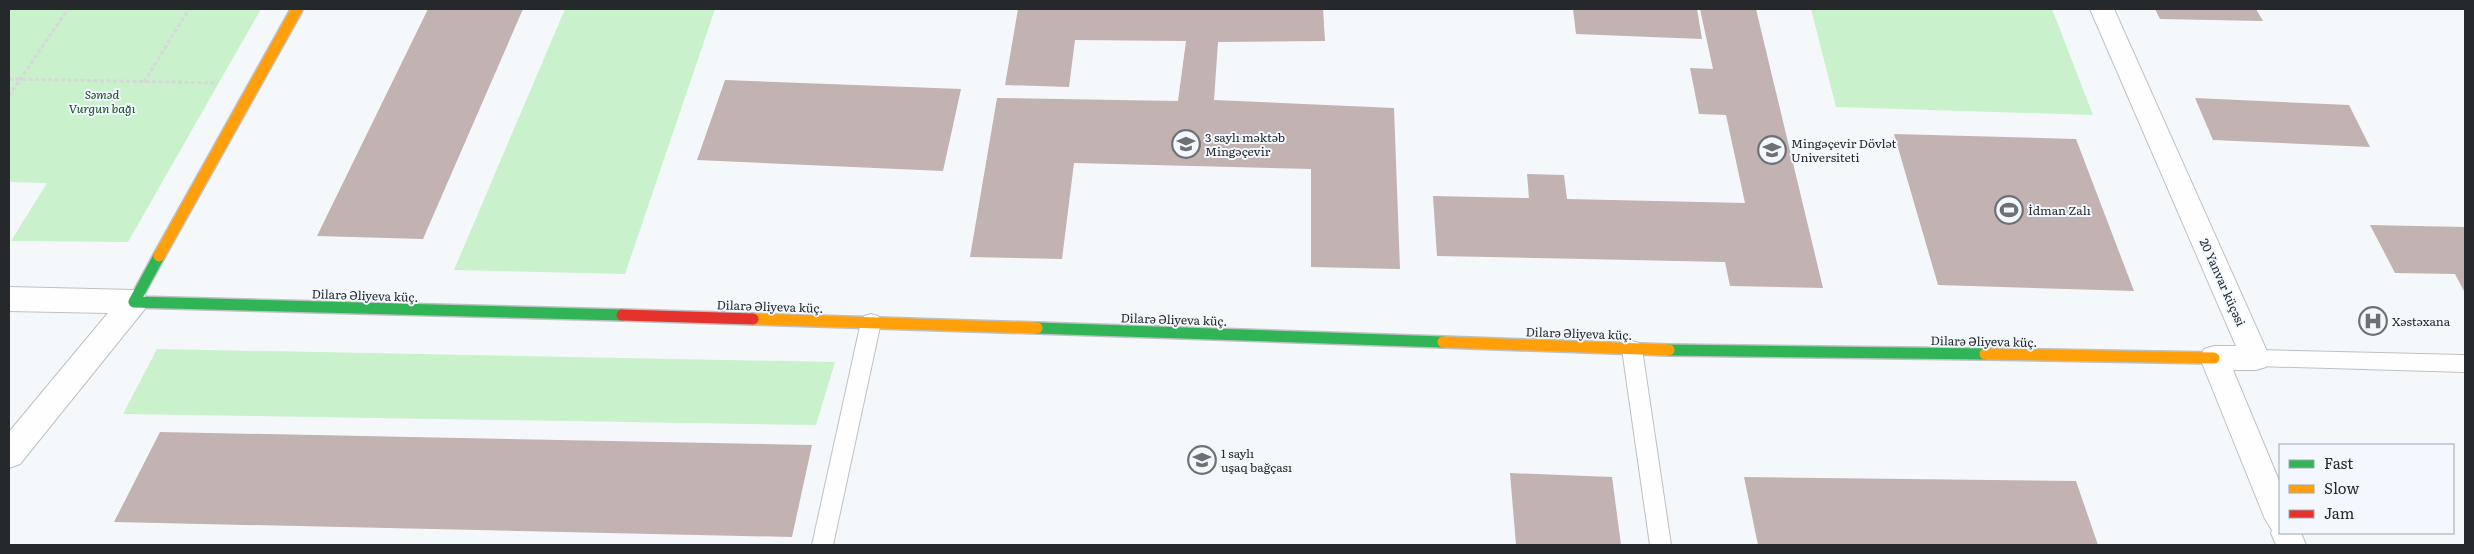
<svg xmlns="http://www.w3.org/2000/svg" width="2474" height="554" viewBox="0 0 2474 554" font-family="Literata,serif">
<style>
.green{fill:#c8f1cc}
.building{fill:#c2b2b1}
.lines{fill:none;stroke-linecap:round;stroke-linejoin:round}
.lane-casing{stroke:#bec1c3;stroke-width:2}
.street-casing{stroke:#bec1c3;stroke-width:2}
.fast-casing{stroke:#bec1c3;stroke-width:14}
.slow-casing{stroke:#bec1c3;stroke-width:14}
.jam-casing{stroke:#bec1c3;stroke-width:14}
.path{stroke:#d6d8d9;stroke-width:3;stroke-dasharray:4 2.5;stroke-linecap:butt}
.lane{fill:#fefefe;fill-rule:evenodd}
.street{fill:#fefefe;fill-rule:evenodd}
.fast{stroke:#30b455;stroke-width:11}
.slow{stroke:#ff9f0a;stroke-width:11}
.jam{stroke:#e5322d;stroke-width:11}
.labels{text-anchor:middle;dominant-baseline:central;stroke-width:4;stroke-linejoin:round;paint-order:stroke}
.park-label{font-size:12px;font-style:italic;fill:#1c4e1f;stroke:#f2f8fe}
.poi-label{font-size:12px;fill:#25292c;stroke:#f2f8fe;text-anchor:start}
.street-label{font-size:12px;fill:#25292c;stroke:#f2f8fe}
</style>
<rect width="100%" height="100%" fill="#f5f8fb"/>
<!-- green -->
<path class="green" d="M9,9H261L128,242L11,241L47,183L9,182Z
M565,9H715L625,274L454,270Z
M1811,9H2052L2093,115L1836,107Z
M157,349L835,362L816,425L123,414Z"/>
<!-- building -->
<path class="building" d="M428,9H523L423,239L317,236Z
M1018,9H1323L1325,41L1218,42L1214,100L1394,108L1400,269L1311,267V169L1074,163L1062,259L970,257L997,98L1178,101L1186,41L1075,40L1069,87L1005,85Z
M1573,9H1697L1702,39L1576,34Z
M1700,9H1756L1823,288L1730,286L1725,262L1437,256L1433,196L1529,198L1527,174L1564,175L1567,199L1745,203L1726,115L1699,114L1690,68L1713,69Z
M2155,9H2256L2263,21L2160,19Z
M725,80L961,89L943,171L697,160Z
M2195,98L2349,105L2370,147L2213,140Z
M1894,134L2076,139L2134,291L1938,285Z
M2370,225L2465,227V293L2455,274L2395,273Z
M160,432L812,445L792,537L114,522Z
M1510,473L1612,477L1621,545H1516Z
M1744,477L2076,481L2098,545H1758Z"/>
<g class="lines">
<defs>
<path id="lane" d="M871,314L878,316L881,322L833,545H812L861,322L864,316Z
M1632,341L1639,343L1642,349L1671,545H1650L1622,349L1625,343Z
M2256,350L2463,355L2465,356V372L2256,366L2249,364L2246,358L2249,352Z"/>
<path id="street" d="M2090,9H2114L2270,358L2266,367L2256,370H2233L2280,483V533H2301L2306,545H2276L2271,533L2272,530L2265,519L2200,358L2204,349L2214,346H2236Z
M9,287L134,290L144,294L148,302L144,310L20,464L9,468V432L108,313L9,311Z"/>
<path id="fast" d="M159,256L134,302L622,315
M1037,328L1443,342
M1669,350L1985,354"/>
<path id="slow" d="M159,256L297,9
M753,319L1037,328
M1443,342L1669,350
M1985,354L2214,358"/>
<path id="jam" d="M622,315L753,319"/>
</defs>
<!-- lane casing -->
<use href="#lane" class="lane-casing"/>
<!-- street casing -->
<use href="#street" class="street-casing"/>
<!-- fast casing -->
<use href="#fast" class="fast-casing"/>
<!-- slow casing -->
<use href="#slow" class="slow-casing"/>
<!-- jam casing -->
<use href="#jam" class="jam-casing"/>
<!-- path -->
<path class="path" d="M9,79L218,83
M144,82L189,9
M9,96L68,9"/>
<!-- lane -->
<use href="#lane" class="lane"/>
<!-- street -->
<use href="#street" class="street"/>
<!-- fast -->
<use href="#fast" class="fast"/>
<!-- slow -->
<use href="#slow" class="slow"/>
<!-- jam -->
<use href="#jam" class="jam"/>
</g>
<!-- icons -->
<defs>
<symbol id="school-ring" viewBox="-11 -11 22 22"><circle r="9.5" fill="#f2f8fe" stroke="#6e7174" stroke-width="1.5"/><path d="M0-5L7-2L0 1L-7-2ZM-4 1L0 2.5L4 1V4Q0 6-4 4Z" fill="#6e7174"/></symbol>
<symbol id="university-ring" viewBox="-11 -11 22 22"><circle r="9.5" fill="#f2f8fe" stroke="#6e7174" stroke-width="1.5"/><path d="M0-5L7-2L0 1L-7-2ZM-4 1L0 2.5L4 1V4Q0 6-4 4Z" fill="#6e7174"/></symbol>
<symbol id="stadium-ring" viewBox="-11 -11 22 22"><circle r="9.5" fill="#f2f8fe" stroke="#6e7174" stroke-width="1.5"/><path d="M0-5a6.5 5 0 1 0 0 10a6.5 5 0 1 0 0-10ZM-3.5-1.8h7v3.6h-7Z" fill="#6e7174"/></symbol>
<symbol id="hospital-ring" viewBox="-11 -11 22 22"><circle r="9.5" fill="#f2f8fe" stroke="#6e7174" stroke-width="1.5"/><path d="M-5-5h3v3.5h4V-5h3V5h-3V1.5h-4V5h-3Z" fill="#6e7174"/></symbol>
</defs>
<g fill-rule="evenodd">
<use href="#school-ring" x="1170" y="128" width="32" height="32"/>
<use href="#university-ring" x="1756" y="134" width="32" height="32"/>
<use href="#stadium-ring" x="1993" y="194" width="32" height="32"/>
<use href="#hospital-ring" x="2357" y="305" width="32" height="32"/>
<use href="#school-ring" x="1186" y="444" width="32" height="32"/>
</g>
<g class="labels">
<!-- park labels -->
<g class="park-label">
<text x="102" y="94">Səməd<tspan x="102" dy="14">Vurgun bağı</tspan></text>
</g>
<!-- poi labels -->
<g class="poi-label">
<text x="1205" y="137">3 saylı məktəb<tspan x="1205" dy="14">Mingəçevir</tspan></text>
<text x="1791" y="143">Mingəçevir Dövlət<tspan x="1791" dy="14">Universiteti</tspan></text>
<text x="2028" y="210">İdman Zalı</text>
<text x="2392" y="321">Xəstəxana</text>
<text x="1221" y="453">1 saylı<tspan x="1221" dy="14">uşaq bağçası</tspan></text>
</g>
<!-- street labels -->
<g class="street-label">
<text transform="translate(2223 282) rotate(66)">20 Yanvar küçəsi</text>
<text transform="translate(365 295) rotate(2)">Dilarə Əliyeva küç.</text>
<text transform="translate(770 306) rotate(2)">Dilarə Əliyeva küç.</text>
<text transform="translate(1174 319) rotate(2)">Dilarə Əliyeva küç.</text>
<text transform="translate(1579 333) rotate(2)">Dilarə Əliyeva küç.</text>
<text transform="translate(1984 341) rotate(1)">Dilarə Əliyeva küç.</text>
</g>
</g>
<!-- border -->
<rect width="2474" height="554" fill="none" stroke="#25292c" stroke-width="20"/>
<!-- legend -->
<rect x="2279" y="444" width="175" height="90" fill="#f2f8fe" stroke="#a0a5aa"/>
<rect x="2289" y="460" width="25" height="8" fill="#30b455" stroke="#a0a5aa"/>
<text x="2324" y="469" font-size="15" fill="#25292c">Fast</text>
<rect x="2289" y="485" width="25" height="8" fill="#ff9f0a" stroke="#a0a5aa"/>
<text x="2324" y="494" font-size="15" fill="#25292c">Slow</text>
<rect x="2289" y="510" width="25" height="8" fill="#e5322d" stroke="#a0a5aa"/>
<text x="2324" y="519" font-size="15" fill="#25292c">Jam</text>
</svg>
